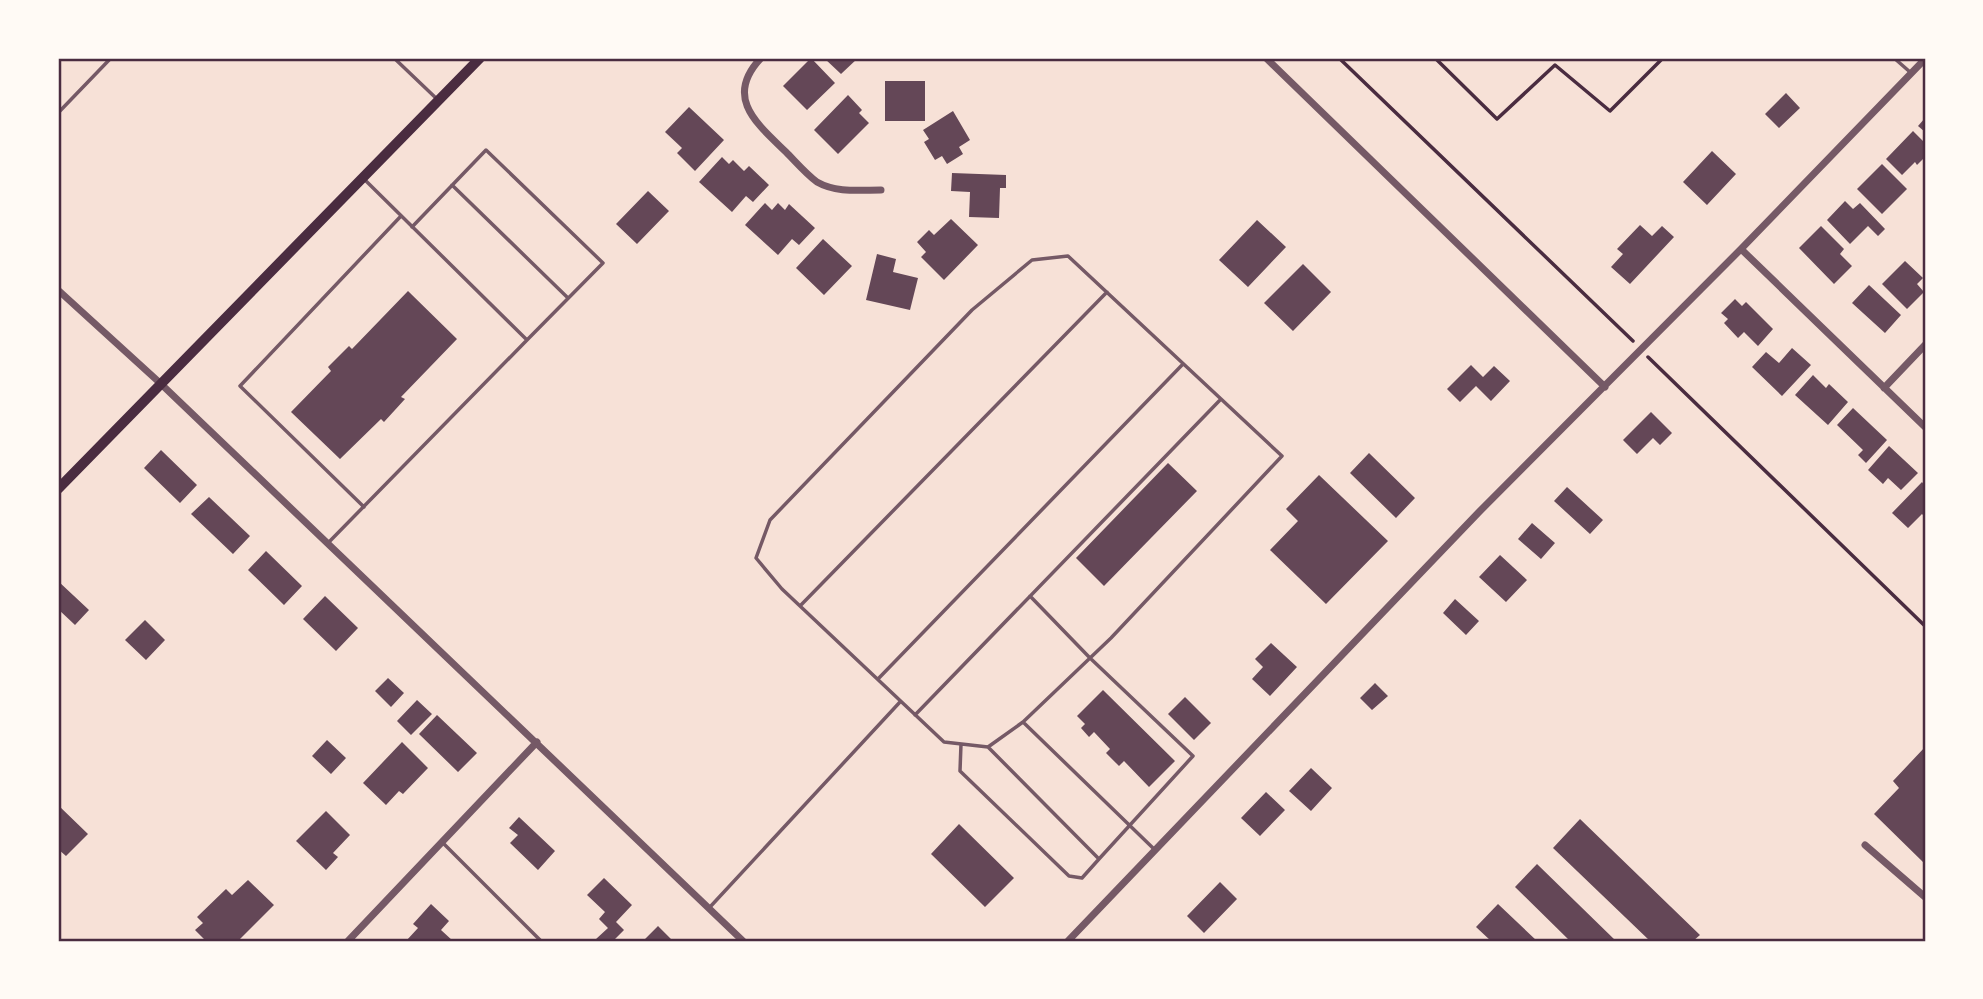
<svg xmlns="http://www.w3.org/2000/svg" width="1983" height="999" viewBox="0 0 1983 999" font-family="'Exo 2',sans-serif">
<style>
.building{fill:#644757}
.lines{fill:none;stroke-linecap:round;stroke-linejoin:round}
.path{stroke:#4a2c40;stroke-width:3.5}
.service{stroke:#755966;stroke-width:3.5}
.minor{stroke:#755966;stroke-width:7}
.secondary{stroke:#4a2c40;stroke-width:10}
.neatline{fill:none;stroke:#4a2c40;stroke-width:2.5}
</style>
<rect width="100%" height="100%" fill="#f7e1d7"/>
<!-- building -->
<path class="building" d="M811,58L835,83L807,110L783,86Z
M824,58H858L841,74Z
M885,81H925V121H885Z
M1786,93L1800,108L1779,128L1765,114Z
M848,95L862,110L859,113L869,123L838,154L814,130Z
M689,107L724,140L695,171L677,153L682,148L665,132Z
M953,111L970,140L959,147L963,154L947,164L942,156L935,160L924,142L929,139L923,130Z
M1925,118V132L1918,126Z
M1913,131L1925,143V157L1917,165L1915,162L1902,175L1886,159Z
M1712,151L1736,174L1707,205L1683,182Z
M722,157L729,164L733,160L744,171L749,166L769,185L753,202L746,196L732,212L699,182Z
M1882,164L1907,189L1882,214L1857,189Z
M952,173L1006,175V188H1000L999,218L969,217L970,192L951,191Z
M648,191L669,211L637,244L616,224Z
M1845,201L1853,209L1860,203L1885,229L1878,236L1868,226L1850,244L1827,220Z
M765,203L772,210L778,203L785,210L789,204L815,228L799,245L792,239L778,255L745,225Z
M951,219L978,245L944,280L921,257L926,252L917,242L929,230L934,235Z
M1257,220L1286,247L1248,287L1219,260Z
M1640,225L1652,236L1662,226L1674,237L1630,284L1611,267L1623,254L1617,249Z
M1821,226L1844,249L1840,254L1852,266L1834,284L1799,248Z
M823,239L852,266L824,295L796,268Z
M877,254L896,259L893,272L918,278L910,310L866,300Z
M1905,261L1923,278L1917,284L1924,292L1907,309L1882,284Z
M1303,264L1331,292L1293,331L1264,303Z
M1869,285L1901,315L1885,333L1852,303Z
M408,291L457,339L401,397L405,399L384,422L381,419L340,459L291,412L331,371L328,367L349,346L352,349Z
M1735,299L1742,306L1746,302L1773,329L1758,346L1744,332L1738,338L1724,323L1728,319L1721,313Z
M1792,348L1811,365L1782,396L1752,367L1766,352L1779,363Z
M1471,365L1483,377L1494,366L1510,381L1491,401L1476,386L1460,402L1447,389Z
M1813,375L1826,388L1829,384L1848,402L1828,425L1795,395Z
M1853,408L1887,440L1866,463L1858,455L1863,450L1837,425Z
M1651,412L1672,433L1660,445L1653,438L1637,454L1623,440Z
M1889,446L1918,473L1901,490L1888,478L1883,484L1868,470Z
M161,450L197,485L180,503L144,468Z
M1369,453L1415,498L1396,518L1350,473Z
M1168,463L1197,491L1104,586L1076,558Z
M1319,475L1388,541L1326,604L1270,550L1298,521L1286,509Z
M1922,482L1925,486V517L1922,514L1908,528L1892,513Z
M1567,487L1603,520L1590,534L1554,501Z
M209,497L250,536L233,554L191,514Z
M1532,523L1555,543L1541,559L1518,539Z
M266,551L302,586L284,605L248,570Z
M1500,555L1527,580L1506,602L1479,577Z
M58,581L89,610L75,625L58,609Z
M325,596L358,628L336,651L303,619Z
M1455,599L1479,621L1466,635L1443,613Z
M145,620L165,640L146,660L125,640Z
M1271,643L1297,667L1270,696L1252,679L1263,667L1255,659Z
M388,678L404,693L391,707L375,691Z
M1375,683L1388,696L1372,710L1360,698Z
M1103,690L1175,761L1149,787L1124,761L1119,766L1106,753L1110,749L1094,732L1089,737L1081,728L1085,724L1077,716Z
M1185,697L1211,723L1194,740L1168,714Z
M417,700L432,714L411,735L397,721Z
M437,715L477,753L458,772L419,734Z
M327,740L346,758L331,774L312,756Z
M402,742L428,768L403,794L399,791L386,805L363,783Z
M1925,747V864L1874,814L1899,788L1893,781Z
M1311,768L1332,788L1311,811L1289,791Z
M1266,792L1285,810L1260,836L1241,818Z
M58,805L88,834L66,856L58,849Z
M326,811L350,835L333,853L338,857L326,870L296,841Z
M519,817L555,851L538,870L510,843L518,835L509,828Z
M1580,819L1700,935L1693,941H1650L1553,848Z
M959,824L1014,878L985,907L931,854Z
M1537,864L1616,941H1570L1515,887Z
M604,878L632,905L616,922L624,930L613,941H598L596,939L608,928L599,919L605,912L587,895Z
M248,880L274,905L238,941H206L195,930L203,923L197,917L226,889L232,895Z
M1220,882L1237,899L1204,933L1187,916Z
M431,904L449,921L441,930L453,941H406L418,928L413,924Z
M1498,904L1537,941H1491L1476,927Z
M658,926L673,941H643Z"/>
<g class="lines">
<!-- path -->
<path class="path" d="M1339,58L1633,341
M1435,58L1497,119L1555,65L1610,111L1663,58
M1648,357L1925,626"/>
<!-- service -->
<path class="service" d="M394,58L438,100
M1894,58L1910,72
M58,113L111,58
M452,185L568,298
M412,227L486,150L603,263L527,340
M364,507L240,386L401,216
M328,543L527,340L365,180
M800,606L1107,292
M878,679L1183,364
M915,715L1221,399
M1023,722L988,747L944,742L782,589L756,558L770,520L972,310L1032,260L1068,256L1282,456L1111,638L1023,722L1154,849
M961,744L960,771L1069,876L1082,878L1099,859
M988,747L1099,859L1193,756L1090,658L1030,596
M442,842L541,941
M710,907L900,702"/>
<!-- minor -->
<path class="minor" d="M761,58C724,97 756,123 786,152C795,161 806,174 817,182C836,193 860,190 881,190
M1266,58L1605,387
M1741,249L1925,427
M58,290L160,383L743,941
M1884,388L1925,345
M1865,845L1925,897
M348,941L537,742
M1068,941L1479,512L1741,249L1925,59"/>
<!-- secondary -->
<path class="secondary" d="M58,489L480,58"/>
</g>
<!-- border -->
<rect width="1983" height="999" fill="none" stroke="#fffaf5" stroke-width="119"/>
<rect x="60" y="60" width="1864" height="880" class="neatline"/>
</svg>
